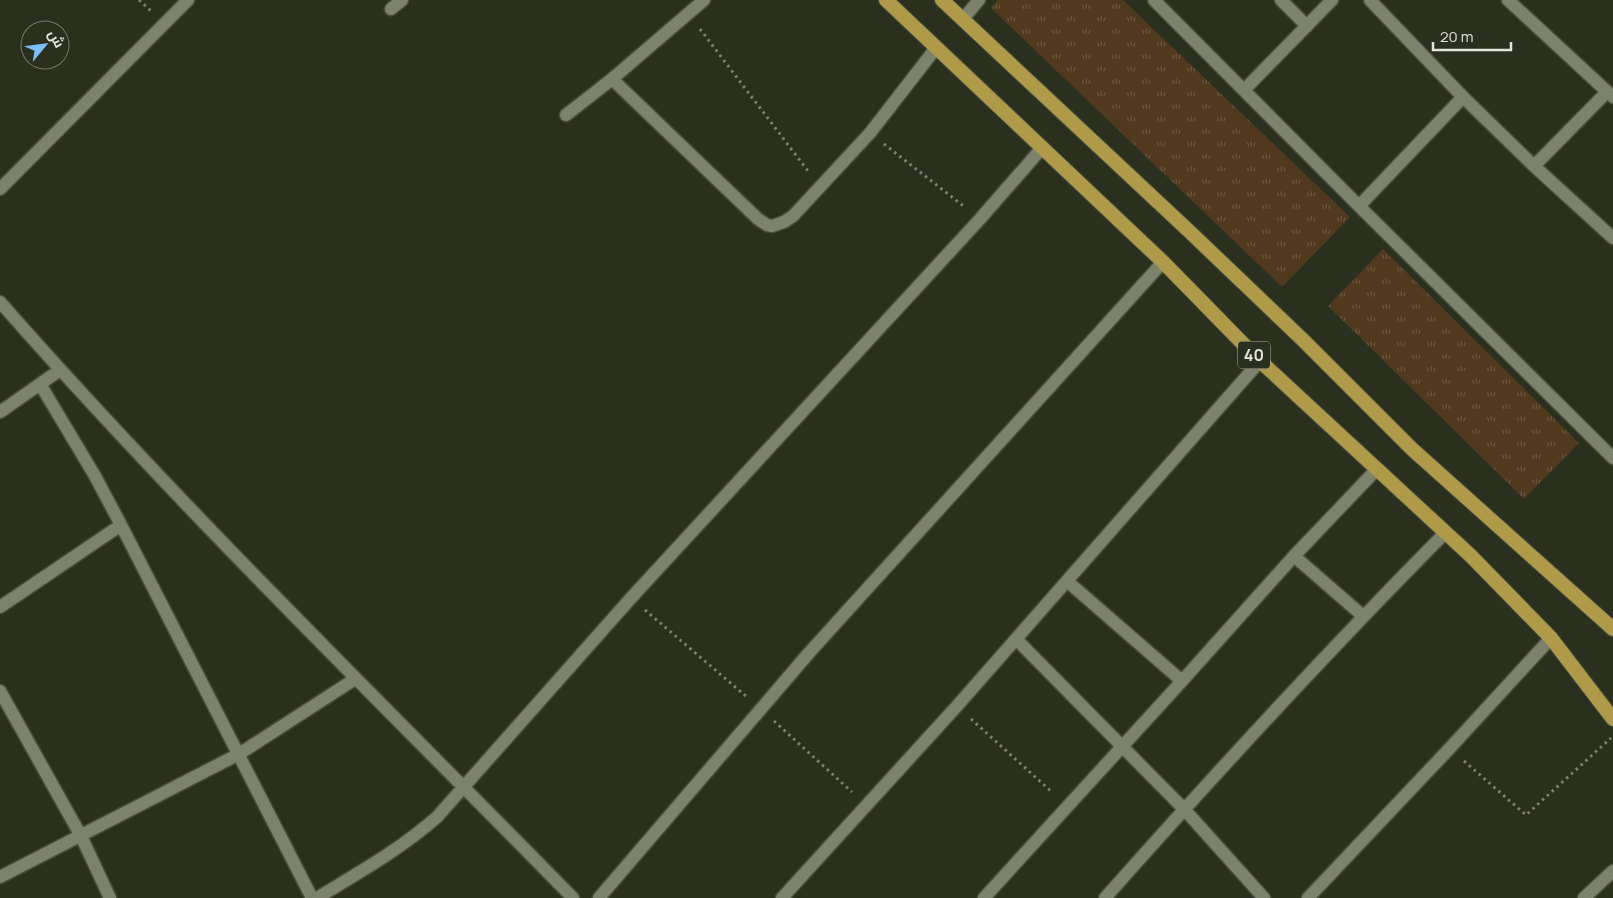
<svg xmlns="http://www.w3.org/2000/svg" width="1613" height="898" viewBox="0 0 1613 898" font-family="Manrope,Cairo,sans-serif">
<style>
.grass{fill:url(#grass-tufts)}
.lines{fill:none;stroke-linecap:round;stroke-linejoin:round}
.minor-casing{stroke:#4a4d3d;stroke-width:15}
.trunk-casing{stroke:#4a4d3d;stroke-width:16}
.path{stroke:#7e8172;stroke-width:3;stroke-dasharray:2.5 4;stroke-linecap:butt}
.minor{stroke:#7c826c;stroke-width:12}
.trunk{stroke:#ae9a48;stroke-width:14}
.labels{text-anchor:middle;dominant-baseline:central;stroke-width:4;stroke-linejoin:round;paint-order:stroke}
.shield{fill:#2b2f1d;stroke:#acafa2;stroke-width:1}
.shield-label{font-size:16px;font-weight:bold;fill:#e3e6db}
</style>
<defs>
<pattern id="grass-tufts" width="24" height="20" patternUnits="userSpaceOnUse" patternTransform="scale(1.25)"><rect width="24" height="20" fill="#51391f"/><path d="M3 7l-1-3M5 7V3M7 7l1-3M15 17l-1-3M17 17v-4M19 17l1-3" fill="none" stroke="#6a563f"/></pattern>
</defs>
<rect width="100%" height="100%" fill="#2b2f1d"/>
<!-- grass -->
<path class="grass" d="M998,0H1123L1350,217L1282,287L991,8Z
M1383,249L1579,443L1524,499L1328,306Z"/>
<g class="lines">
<defs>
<path id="minor" d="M1154,0L1359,206L1613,458
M1281,0L1307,26
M1370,0L1463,97L1534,166L1613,238
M1508,0L1613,97
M391,9L402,0
M963,19L979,0
M612,79L758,219L767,225L772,226L784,222L793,216L870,133L936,48
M1244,90L1332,0
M566,115L612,79L704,0
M1534,166L1607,92
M0,189L188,0
M1359,206L1463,97
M0,302C182,509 380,701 573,898
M40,384L95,476L121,525L312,898
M0,412L60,370
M1294,556L1363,616
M1067,581L1182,681
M0,607L121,525
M1016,639L1184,809L1264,898
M0,691L81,836L110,898
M0,877L239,754L355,679
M317,898C358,873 401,849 437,817L631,598L980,219L1042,148
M599,898L808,654L1163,262
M782,898L957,706L1260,361
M984,898L1182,681L1294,556L1377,469
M1105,898C1215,774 1328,651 1445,533
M1308,898L1450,748L1551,638
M1584,898L1613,871"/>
<path id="trunk" d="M886,0L1163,262L1260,361L1471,556L1551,638L1613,719
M942,0L1190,232L1303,340L1412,449L1613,629"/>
</defs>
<!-- minor casing -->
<use href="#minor" class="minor-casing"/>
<!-- trunk casing -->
<use href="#trunk" class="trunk-casing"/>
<!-- path -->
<path class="path" d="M139,0L151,11
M700,29L808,171
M884,144L966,208
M645,610L747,697
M971,719L1053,793
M774,721L852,792
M1464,761L1526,815L1611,738"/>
<!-- minor -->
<use href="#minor" class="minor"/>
<!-- trunk -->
<use href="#trunk" class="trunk"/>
</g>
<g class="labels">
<!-- shield labels -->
<rect class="shield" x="1238" y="341.5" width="32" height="27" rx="4"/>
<g class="shield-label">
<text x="1254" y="355">40</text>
</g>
</g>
<!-- north arrow -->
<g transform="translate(45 45) rotate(61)"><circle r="24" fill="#2b2f1d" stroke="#757869"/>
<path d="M0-4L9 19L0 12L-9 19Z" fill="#7bbef9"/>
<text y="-8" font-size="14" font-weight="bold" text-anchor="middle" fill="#e3e6db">ش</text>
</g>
<!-- scale -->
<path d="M1433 42v8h78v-8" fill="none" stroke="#e3e6db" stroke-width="2.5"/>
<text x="1440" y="42" font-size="15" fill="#e3e6db" stroke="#2b2f1d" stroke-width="4" paint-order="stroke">20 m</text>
</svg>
